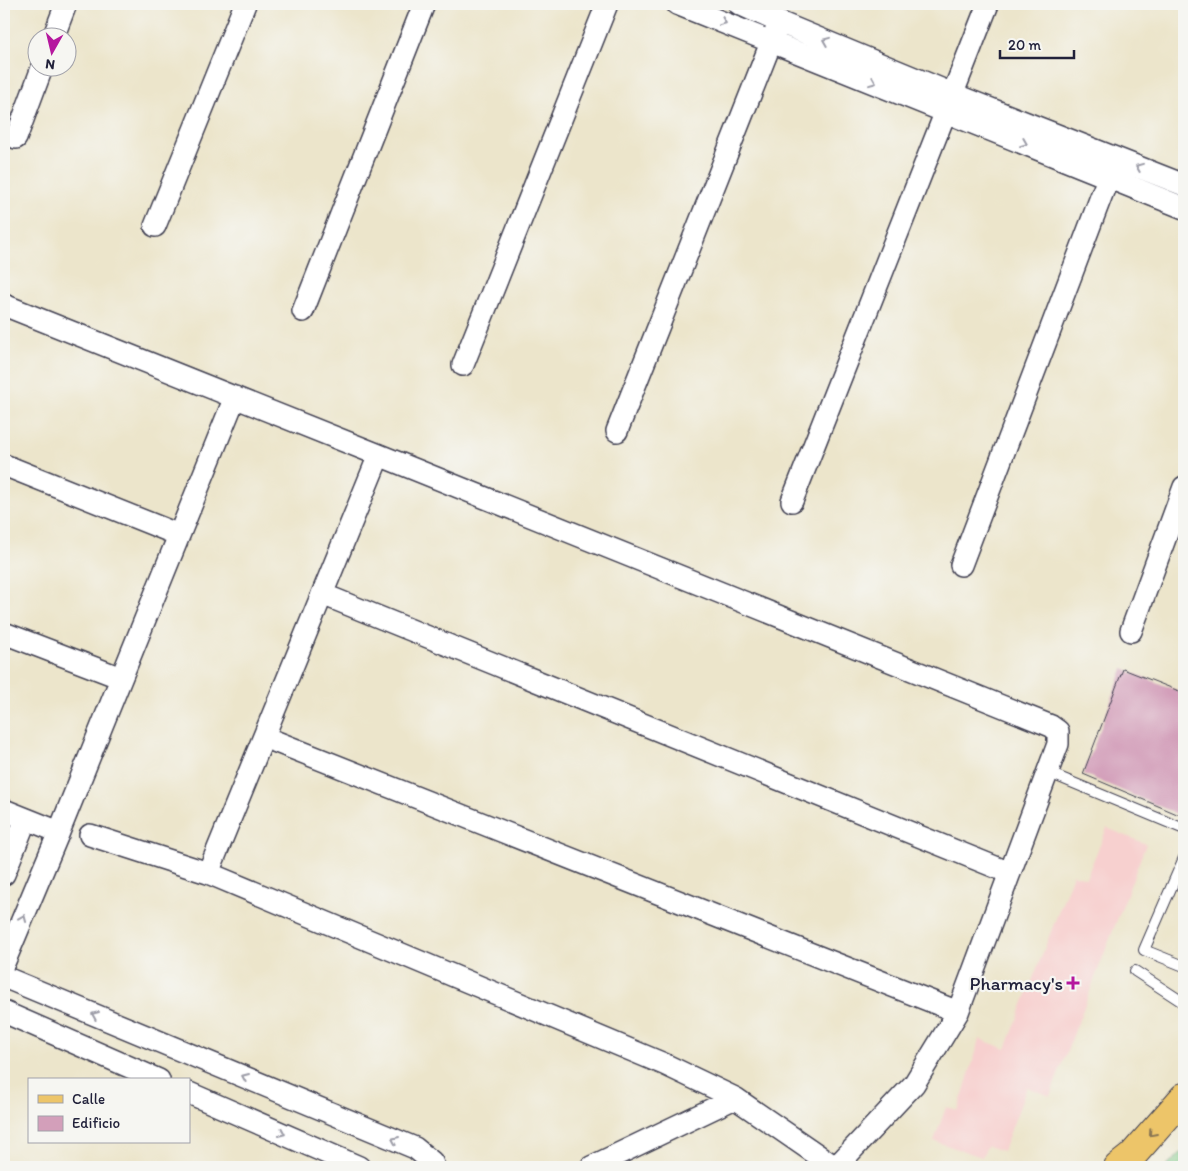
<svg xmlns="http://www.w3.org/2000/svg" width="1188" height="1171" viewBox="0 0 1188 1171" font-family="Itim,sans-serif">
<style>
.built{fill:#f7d0cf}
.green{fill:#7fc783;stroke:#50745f}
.building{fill:#d39fba}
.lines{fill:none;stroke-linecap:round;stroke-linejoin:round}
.lane-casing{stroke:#403f51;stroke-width:12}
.street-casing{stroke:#403f51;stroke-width:24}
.primary-casing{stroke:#403f51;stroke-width:30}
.lane{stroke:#fff;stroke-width:10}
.street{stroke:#fff;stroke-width:21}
.primary{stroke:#edc569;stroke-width:28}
.oneway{stroke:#9c9ca7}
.oneway2{stroke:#887452}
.poi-dot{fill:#b5179e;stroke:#f6f6f2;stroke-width:2}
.labels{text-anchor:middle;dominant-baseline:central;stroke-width:4.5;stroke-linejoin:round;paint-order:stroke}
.poi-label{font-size:19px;fill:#22223b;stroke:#f6f6f2;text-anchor:end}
</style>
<rect width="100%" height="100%" fill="#f6f6f2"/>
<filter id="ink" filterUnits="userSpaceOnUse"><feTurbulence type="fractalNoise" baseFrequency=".02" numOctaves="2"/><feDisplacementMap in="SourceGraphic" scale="10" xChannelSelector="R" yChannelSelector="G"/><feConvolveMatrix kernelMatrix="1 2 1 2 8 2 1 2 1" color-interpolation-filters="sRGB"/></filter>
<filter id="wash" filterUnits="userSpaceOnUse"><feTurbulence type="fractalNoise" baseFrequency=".0096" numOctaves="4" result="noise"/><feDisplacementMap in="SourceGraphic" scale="20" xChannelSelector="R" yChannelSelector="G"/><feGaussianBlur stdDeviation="1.12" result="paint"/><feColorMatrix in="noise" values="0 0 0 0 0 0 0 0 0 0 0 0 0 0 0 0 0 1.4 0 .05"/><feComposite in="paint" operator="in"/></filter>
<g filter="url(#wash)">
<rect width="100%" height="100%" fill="#ece5cb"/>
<!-- built -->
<path class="built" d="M1107,828L1146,844L1050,1096L1027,1087L1003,1151L987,1146L982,1157L934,1141L946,1107L958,1110L980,1039L1006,1049L1073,874L1086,878Z"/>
<!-- green -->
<path class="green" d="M1184,1150V1167H1166Z"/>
<g id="blocks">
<!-- building -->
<path class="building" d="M1123,669L1184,693V817L1083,774Z"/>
</g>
</g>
<g filter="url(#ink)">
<use href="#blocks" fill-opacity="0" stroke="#403f51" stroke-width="1"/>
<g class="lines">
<defs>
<path id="lane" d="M1047,772L1184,829
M1184,858L1144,950L1184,966
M1135,971L1184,1003"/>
<path id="street" d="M677,4L1184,208
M739,4L779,22L953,94L1184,185
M53,38L66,4
M16,138L42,68
M155,226L245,4
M4,305L379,455
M303,311L424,4
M463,365L607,4
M617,431L776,30
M4,465L179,535
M792,501L946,111L988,4
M961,565L1113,165
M322,594L1010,873
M1131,631L1184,487
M4,633L121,678
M264,737L958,1012
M4,810L59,832
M90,835L208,873L664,1064L735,1098L835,1167
M208,873L379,455L1051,726L1058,731V744L958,1012L914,1084L836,1167
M4,874L26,819
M4,963L59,832L235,397
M4,977L415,1148L432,1162L434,1167
M4,1012L159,1080
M189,1093L359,1167
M591,1167L735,1098"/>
<path id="primary" d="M1118,1167L1132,1156L1184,1097"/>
</defs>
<!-- lane casing -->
<use href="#lane" class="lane-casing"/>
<!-- street casing -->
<use href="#street" class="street-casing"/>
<!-- primary casing -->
<use href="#primary" class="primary-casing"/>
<!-- lane -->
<use href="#lane" class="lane"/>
<!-- street -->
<use href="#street" class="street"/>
<!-- primary -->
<use href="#primary" class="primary"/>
</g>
<!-- one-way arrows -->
<defs><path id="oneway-chevron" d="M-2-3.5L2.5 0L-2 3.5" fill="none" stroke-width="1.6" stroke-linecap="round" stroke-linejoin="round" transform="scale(1.25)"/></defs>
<g class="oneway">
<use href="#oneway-chevron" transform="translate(723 22) rotate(22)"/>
<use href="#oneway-chevron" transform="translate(826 41) rotate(-158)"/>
<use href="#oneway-chevron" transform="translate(873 82) rotate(22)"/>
<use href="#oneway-chevron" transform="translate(1024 143) rotate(22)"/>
<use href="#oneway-chevron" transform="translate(1139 167) rotate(-158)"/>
<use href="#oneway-chevron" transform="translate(23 918) rotate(-67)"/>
<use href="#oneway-chevron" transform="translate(95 1015) rotate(-157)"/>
<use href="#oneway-chevron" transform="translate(245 1077) rotate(-157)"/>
<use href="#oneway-chevron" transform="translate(282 1133) rotate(24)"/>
<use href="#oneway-chevron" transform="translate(395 1140) rotate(-157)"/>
</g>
<use class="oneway2" href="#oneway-chevron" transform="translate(1152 1133) rotate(131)"/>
</g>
<!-- markers -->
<path class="poi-dot" d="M1070.5 975.5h5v5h5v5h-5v5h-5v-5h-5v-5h5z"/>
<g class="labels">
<!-- poi labels -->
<g class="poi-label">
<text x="1063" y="983">Pharmacy's</text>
</g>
</g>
<!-- margin -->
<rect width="1188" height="1171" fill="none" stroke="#f6f6f2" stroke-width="20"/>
<!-- legend -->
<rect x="28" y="1078" width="162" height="65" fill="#f6f6f2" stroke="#a1a1a9"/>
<rect x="38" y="1095" width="25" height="8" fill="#edc569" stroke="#a1a1a9"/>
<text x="72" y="1104" font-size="15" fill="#22223b">Calle</text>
<rect x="38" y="1116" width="25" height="15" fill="#d39fba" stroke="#a1a1a9"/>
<text x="72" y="1128" font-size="15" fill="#22223b">Edificio</text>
<!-- north arrow -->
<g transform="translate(52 52) rotate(188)"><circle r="24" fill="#f6f6f2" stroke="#a1a1a9"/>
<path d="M0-4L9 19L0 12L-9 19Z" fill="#b5179e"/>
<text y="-8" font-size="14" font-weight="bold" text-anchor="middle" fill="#22223b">N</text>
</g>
<!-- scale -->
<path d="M1000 50v8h74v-8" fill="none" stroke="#22223b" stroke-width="2.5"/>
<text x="1008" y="50" font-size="15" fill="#22223b" stroke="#f6f6f2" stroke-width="4" paint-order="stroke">20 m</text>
</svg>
